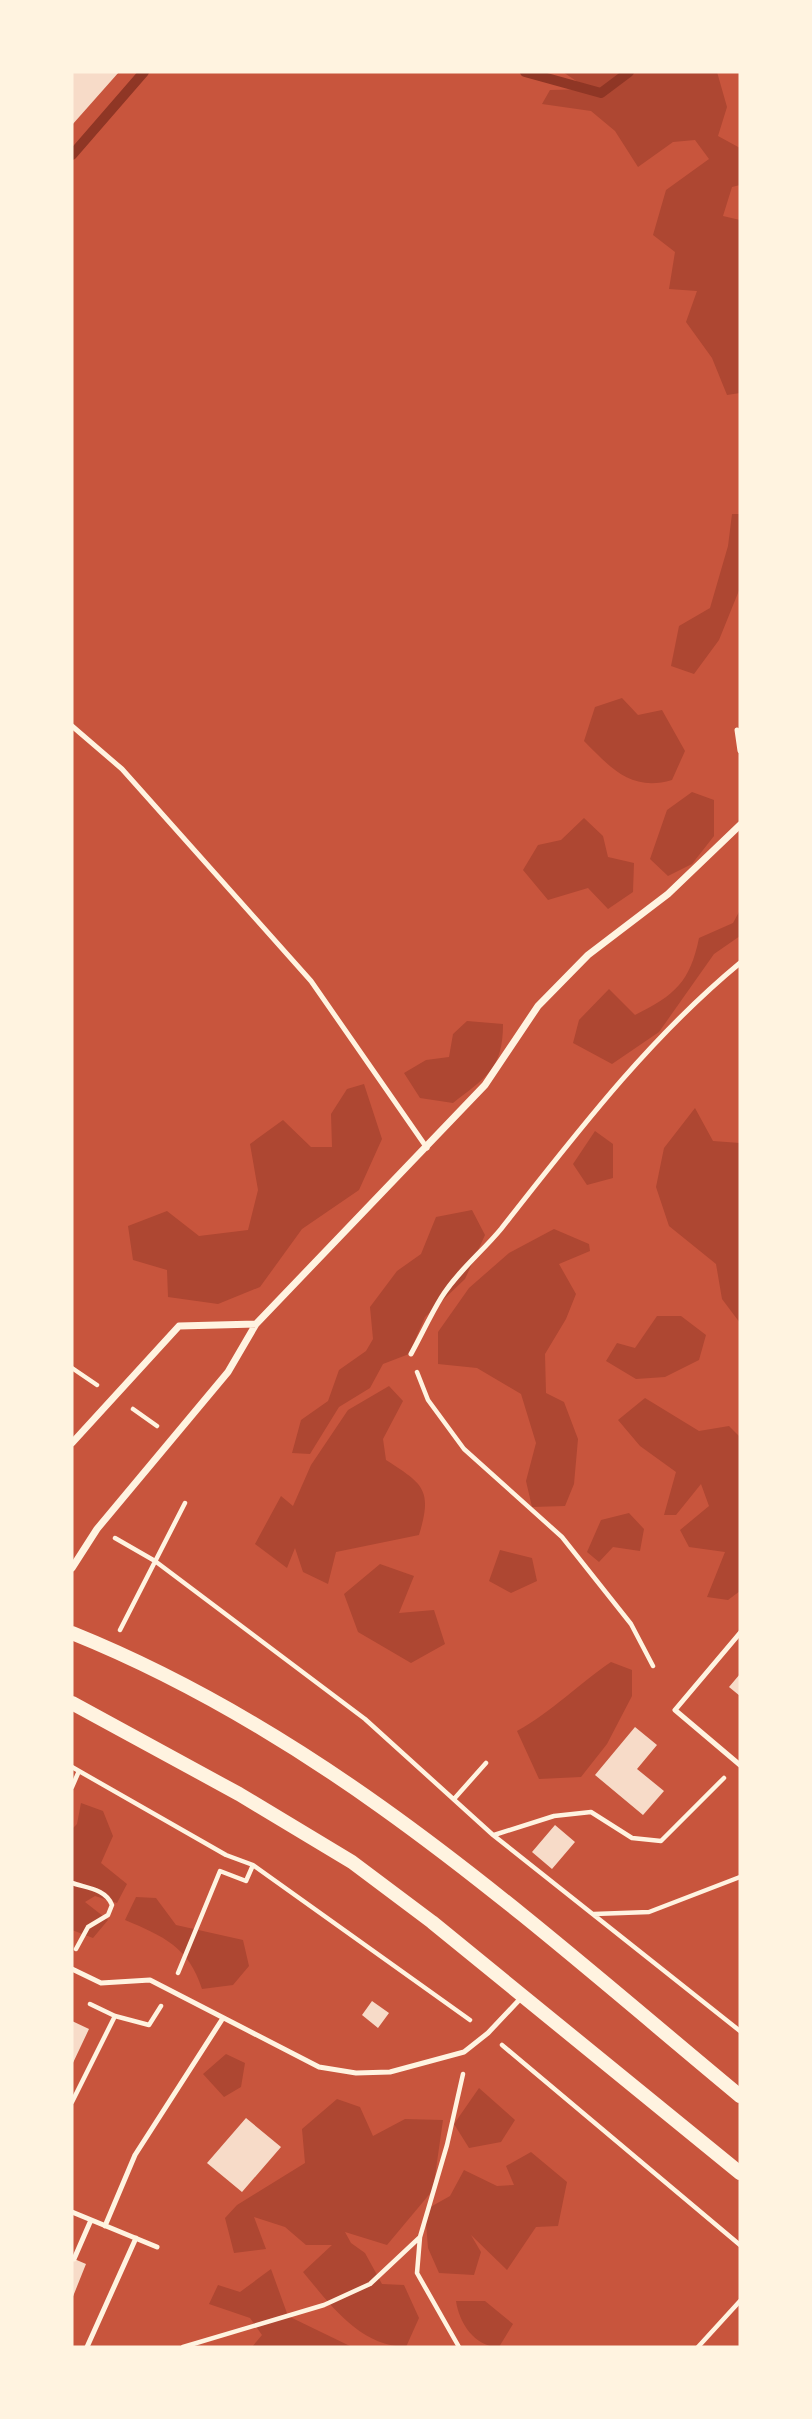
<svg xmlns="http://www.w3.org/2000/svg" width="812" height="2419" viewBox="0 0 812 2419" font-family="'Exo 2',sans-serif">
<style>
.green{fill:#ae4732}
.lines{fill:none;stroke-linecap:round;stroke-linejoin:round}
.stream{stroke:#8f3625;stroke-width:10}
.building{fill:#f7dbc8}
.path{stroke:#fff3e0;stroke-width:4.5}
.service{stroke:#fff3e0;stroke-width:5}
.minor{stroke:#fff3e0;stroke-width:7}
.secondary{stroke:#fff3e0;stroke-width:14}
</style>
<rect width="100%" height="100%" fill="#c8553d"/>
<!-- green -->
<path class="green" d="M563,72H717L727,107L718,136L740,148V185L732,187L723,216L740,220V393L727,395L712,358L686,322L697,291L669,289L675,252L653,235L666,190L709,159L695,140L673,142L638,167L615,131L591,111L542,104L550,90L588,89Z
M732,514H740V588L719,640L694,674L671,666L679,626L710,608L728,546Z
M622,698L638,715L662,710L685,751L672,780C631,792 611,768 584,741L595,707Z
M692,792L714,800V836L692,864L668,876L650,859L667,810Z
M584,818L603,836L608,857L634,863L633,892L608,909L588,888L548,900L523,870L538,845L561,840Z
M740,910V936L714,954L659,1032L612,1064L573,1043L579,1020L609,989L635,1015C675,995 690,982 699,938L733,923Z
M467,1021L503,1024C503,1069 486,1077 453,1103L420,1098L404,1073L426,1060L449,1057L453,1034Z
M364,1084L382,1139L359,1190L302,1229L260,1287L218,1304L168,1297L167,1270L133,1260L128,1226L167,1211L199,1236L248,1230L258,1190L250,1144L283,1120L311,1147H332L331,1114L347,1089Z
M695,1108L713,1141L740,1143V1323L722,1299L716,1264L669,1226L656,1187L664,1148Z
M595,1131L613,1144V1178L587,1185L573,1164Z
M472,1210L485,1235L465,1279L425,1317L409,1354L383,1364L370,1388L339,1407L310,1454L292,1453L301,1420L328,1401L339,1370L366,1351L373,1339L370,1307L397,1271L421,1254L436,1217Z
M554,1229L589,1244L590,1251L559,1264L576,1294L566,1319L545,1354L546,1393L564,1402L578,1439L574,1484L565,1506L532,1507L526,1481L536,1443L521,1394L477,1368L438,1364V1332L469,1288L509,1253Z
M657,1316H681L706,1335L699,1360L665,1377L636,1379L606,1361L617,1343L635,1348Z
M389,1386L403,1401L383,1439L386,1460C423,1484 433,1489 419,1535L336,1552L328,1584L303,1572L295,1548L287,1568L255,1544L281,1496L293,1506L311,1465L348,1410Z
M645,1398L699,1431L729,1426L740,1437V1591L728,1600L707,1597L725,1552L689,1547L680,1530L709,1506L701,1484L676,1515H664L676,1472L640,1446L618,1420Z
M629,1513L644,1529L640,1551L613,1547L599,1562L587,1552L601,1520Z
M500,1550L532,1558L537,1581L511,1593L489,1581Z
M380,1564L414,1576L399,1613L434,1610L445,1644L411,1663L358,1632L344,1594Z
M611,1662L632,1670V1696L607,1744L581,1777L539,1779L517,1731C553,1711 577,1685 611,1662Z
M81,1803L103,1811L113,1836L101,1863L127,1884L117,1903L95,1896L85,1902L108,1920L93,1938L72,1930V1829L77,1824Z
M136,1897L156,1898L176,1925L243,1940L249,1966L233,1985L202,1989C189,1947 163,1936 125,1920Z
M226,2054L245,2063L241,2087L224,2097L203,2074Z
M479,2088L515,2120L501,2142L469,2148L454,2124Z
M337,2099L360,2107L373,2136L405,2119L443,2120L433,2190L387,2245L345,2232L351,2243L365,2253L382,2284L404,2285L419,2318L406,2347C359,2346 330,2304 303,2272L332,2245H306L285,2227L254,2217L266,2249L234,2253L225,2218L237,2205L305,2163L302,2129Z
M531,2152L567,2182L558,2226L536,2227L507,2270L471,2235L481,2252L474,2275L439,2273L428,2248L425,2210L450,2196L464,2170L497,2186L514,2185L506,2166Z
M271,2269L288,2316L352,2347H252L262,2335L250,2318L209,2304L218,2285L240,2292Z
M456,2301H485L513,2324L499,2347C474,2347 459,2322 456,2301Z"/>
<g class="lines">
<!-- stream -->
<path class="stream" d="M525,72L601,93L629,72
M72,155L144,72"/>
</g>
<!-- building -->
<path class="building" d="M72,72H119L72,125Z
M740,1674V1696L729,1687Z
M635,1727L657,1745L637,1769L664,1791L643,1815L595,1775Z
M555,1825L575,1842L552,1869L532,1852Z
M372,2001L389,2013L378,2028L362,2015Z
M72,2021L89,2029L72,2065Z
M246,2118L281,2147L242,2192L207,2163Z
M72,2258L86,2264L72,2299Z"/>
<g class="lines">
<!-- path -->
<path class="path" d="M72,1368L97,1385
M417,1372L428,1400L464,1449L562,1537L631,1624L653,1666
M133,1409L157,1426
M115,1538L155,1561L365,1719L493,1835L740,2031
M120,1630L185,1503
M72,1767L226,1855L253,1865L470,2020
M72,1787L79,1771
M454,1799L486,1763
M494,1835L554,1816L591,1812L632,1838L661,1841L724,1778
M72,1883C87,1888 106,1889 112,1905L108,1915L88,1927L76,1949
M594,1914L649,1912L740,1877
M178,1973L220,1871L246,1881L253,1865
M90,2004L115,2016L149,2025L161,2006
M502,2045L740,2245
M72,2102L115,2016
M183,2347L324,2305L370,2284L419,2238
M459,2347L417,2273L420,2237L447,2145L463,2074
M698,2347L740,2301"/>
<!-- service -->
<path class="service" d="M72,726L122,769L311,981L427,1148
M737,730L740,751
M411,1354C421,1336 430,1316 441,1298C457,1272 482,1252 501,1229C575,1135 648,1039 740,963
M740,1633L675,1710L740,1765
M72,1969L101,1983L150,1980L319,2067L356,2073L390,2072L464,2052L488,2033L521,1998
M72,2212L157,2247
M105,2226L135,2155L223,2018
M74,2259L91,2220
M87,2347L136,2238"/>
<!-- minor -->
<path class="minor" d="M72,1443L179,1326L256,1324
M72,1568L97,1529L228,1372L256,1324L485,1085L538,1006L588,955L668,894L740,825"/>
<!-- secondary -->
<path class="secondary" d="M72,1633C330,1737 529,1921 740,2096
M72,1703L239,1794L352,1862L432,1922L740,2173"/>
</g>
<!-- border -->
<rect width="812" height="2419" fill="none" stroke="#fff3e0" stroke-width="147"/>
</svg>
